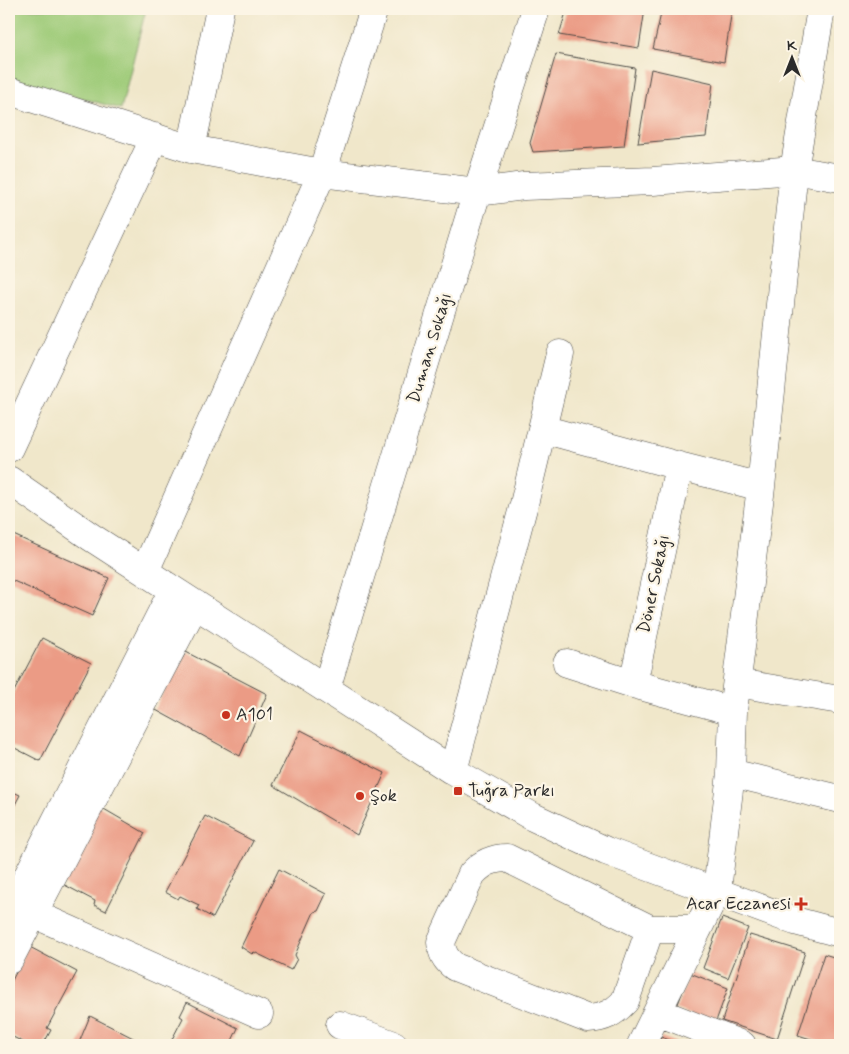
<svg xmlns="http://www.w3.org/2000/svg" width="849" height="1054" viewBox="0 0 849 1054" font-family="Mynerve,sans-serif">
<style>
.green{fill:#9ecb78;stroke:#647b52}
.building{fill:#eb9b85}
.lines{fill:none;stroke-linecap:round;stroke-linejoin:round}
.minor-casing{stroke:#494743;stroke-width:29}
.minor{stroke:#fff;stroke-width:28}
.poi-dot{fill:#c8321e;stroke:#fcf5e5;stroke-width:2}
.labels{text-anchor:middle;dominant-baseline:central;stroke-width:4.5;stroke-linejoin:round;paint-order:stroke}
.street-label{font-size:18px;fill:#2b2b2b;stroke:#fcf5e5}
.poi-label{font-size:18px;fill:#2b2b2b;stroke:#fcf5e5;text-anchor:start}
</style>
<rect width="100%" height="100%" fill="#fcf5e5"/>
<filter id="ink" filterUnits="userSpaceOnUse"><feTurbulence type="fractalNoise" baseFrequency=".02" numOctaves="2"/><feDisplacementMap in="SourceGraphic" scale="10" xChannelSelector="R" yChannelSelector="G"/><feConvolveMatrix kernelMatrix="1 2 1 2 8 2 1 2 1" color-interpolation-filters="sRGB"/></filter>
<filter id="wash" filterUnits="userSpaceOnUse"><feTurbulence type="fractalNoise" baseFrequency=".0096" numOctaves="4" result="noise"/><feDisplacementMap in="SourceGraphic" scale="20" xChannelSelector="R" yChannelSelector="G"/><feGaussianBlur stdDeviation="1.12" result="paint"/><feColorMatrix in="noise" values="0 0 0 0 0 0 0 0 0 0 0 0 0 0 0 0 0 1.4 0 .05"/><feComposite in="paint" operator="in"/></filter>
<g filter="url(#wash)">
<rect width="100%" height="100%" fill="#f0e7ca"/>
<!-- green -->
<path class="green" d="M9,9H146L121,109L9,78Z"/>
<g id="blocks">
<!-- building -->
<path class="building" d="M567,9H645L639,48L559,35Z
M662,9H732L724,62L653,49Z
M556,54L635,68L624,146L533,152L530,143Z
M651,69L713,83L706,137L638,143Z
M9,533L109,578L92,616L9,579Z
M42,638L91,663L40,761L9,745V701Z
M186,652L267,694L240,756L154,709Z
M301,730L385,773L357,835L273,785Z
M9,790L20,795L9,816Z
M97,805L145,833L106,911L94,905L95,901L59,882Z
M205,816L253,841L213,918L197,909L199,905L180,896L178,899L165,892Z
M279,869L326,894L318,911L314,912L295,955L297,959L291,970L254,952L252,954L241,947Z
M722,918L748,928L728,978L703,968Z
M750,935L805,952L777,1039L722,1021Z
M26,945L77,972L47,1028L51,1030L43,1045H29L9,1035V986L22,961Z
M824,954L840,959V1045H830L798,1035Z
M690,973L728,988L715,1024L676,1009Z
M187,1002L238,1028L230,1045H169L183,1018L180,1016Z
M90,1016L141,1042L139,1045H78Z
M661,1037L683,1045H658Z"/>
</g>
</g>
<g filter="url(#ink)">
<use href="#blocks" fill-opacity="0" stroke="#494743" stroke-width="1"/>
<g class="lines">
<defs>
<path id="minor" d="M9,91L191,149L322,173L477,192L524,186L653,181L794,170L840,178
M191,149L220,9
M542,429L679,466
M9,448L155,137
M9,480L91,537L453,771L533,817L606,851L795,921L840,933
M145,571L322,173L374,9
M567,663L633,684
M737,683L840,700
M326,689L477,192L536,9
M733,711L633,684L679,466L761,487
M453,771L524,504L560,354
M731,773L840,799
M16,906L259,1014
M9,913L173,590
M650,929L625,1001C614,1013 604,1018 588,1019L455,967C446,960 442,954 441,942L472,874C482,863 492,858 507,858L650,929H698
M9,960L195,604
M658,1012L742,1045
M340,1025L394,1045
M641,1045L717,890L731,773L733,711L761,487L794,170L821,9"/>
</defs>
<!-- minor casing -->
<use href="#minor" class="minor-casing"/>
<!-- minor -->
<use href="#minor" class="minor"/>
</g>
</g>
<!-- markers -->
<g class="poi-dot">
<circle cx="226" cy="715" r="5"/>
<rect x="453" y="786" width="10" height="10" rx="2.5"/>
<circle cx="360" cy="796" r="5"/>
<path d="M798.5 896.5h5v5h5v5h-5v5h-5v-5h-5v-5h5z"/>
</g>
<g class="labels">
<!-- street labels -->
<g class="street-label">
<text transform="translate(430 348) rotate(-73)">Duman Sokağı</text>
<text transform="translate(654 584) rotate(-78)">Döner Sokağı</text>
</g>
<!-- poi labels -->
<g class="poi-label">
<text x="236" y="715">A101</text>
<text x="468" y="791">Tuğra Parkı</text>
<text x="370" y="796">Şok</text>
<text x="791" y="904" text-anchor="end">Acar Eczanesi</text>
</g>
</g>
<!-- margin -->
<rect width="849" height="1054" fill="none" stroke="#fcf5e5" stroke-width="30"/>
<!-- north arrow -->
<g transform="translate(792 58)" stroke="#fcf5e5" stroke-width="4" paint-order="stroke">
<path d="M0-4L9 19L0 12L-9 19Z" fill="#2b2b2b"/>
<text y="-8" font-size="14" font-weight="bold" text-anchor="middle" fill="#2b2b2b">K</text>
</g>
</svg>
